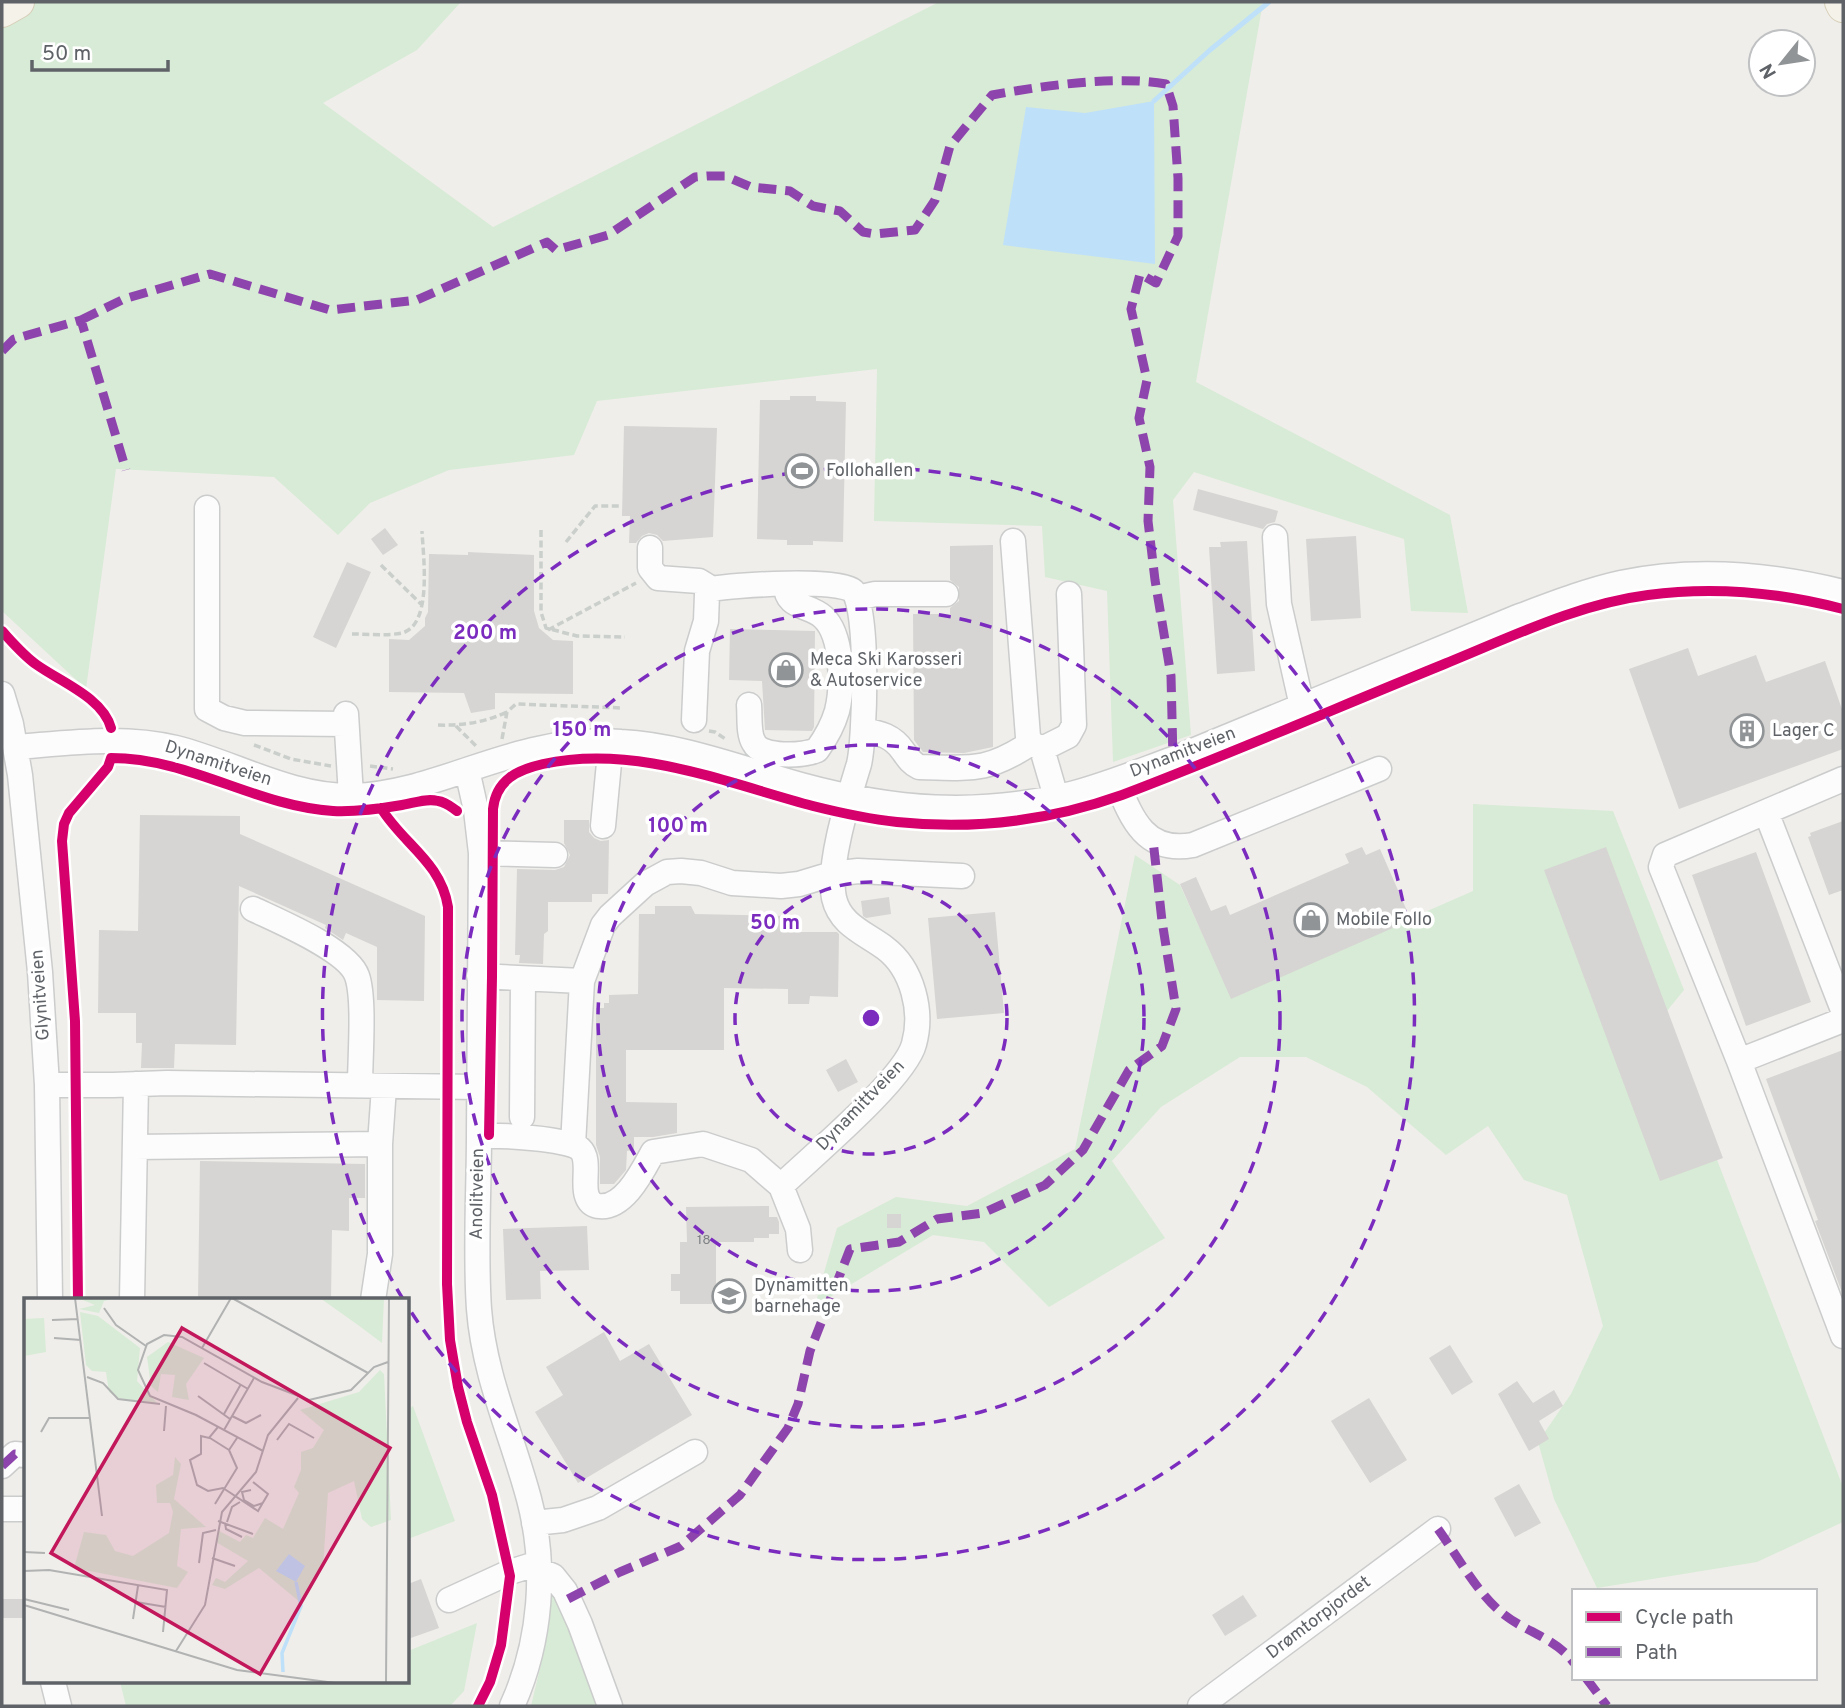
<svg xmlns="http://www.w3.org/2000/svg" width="1845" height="1708" viewBox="0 0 1845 1708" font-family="Overpass,sans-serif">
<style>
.green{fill:#d8ebd6}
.water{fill:#bfe0f9}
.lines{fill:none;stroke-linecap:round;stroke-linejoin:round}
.stream{stroke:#bfe0f9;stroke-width:5}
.building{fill:#d6d5d3}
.minor-casing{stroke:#cbcccc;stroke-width:27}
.major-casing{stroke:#d7ceb8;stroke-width:34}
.path{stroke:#cacfcc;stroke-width:3.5;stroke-dasharray:7 3.5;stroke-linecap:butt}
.minor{stroke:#fdfcfc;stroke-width:24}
.major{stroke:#f4f2e9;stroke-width:32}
.quiet{stroke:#8e44ad;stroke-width:9;stroke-dasharray:18 9;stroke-linecap:butt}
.cycleway-casing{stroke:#fff;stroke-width:15}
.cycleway{stroke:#d6006c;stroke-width:10}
.ring{fill:none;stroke:#7b2cbf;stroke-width:3.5;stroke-dasharray:12 9}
.labels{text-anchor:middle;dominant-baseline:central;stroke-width:7;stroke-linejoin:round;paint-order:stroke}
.number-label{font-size:14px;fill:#7e8184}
.poi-label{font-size:18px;fill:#5f6368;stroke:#fff;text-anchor:start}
.street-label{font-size:18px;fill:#5f6368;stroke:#fff}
.inset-river{fill:none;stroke:#bfe0f9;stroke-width:3.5}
.inset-road{fill:none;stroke:#b1b2b2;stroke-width:2}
.view{fill:#c2185b;fill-opacity:0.15;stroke:#c2185b;stroke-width:3.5}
.inset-edge{fill:none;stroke:#5f6368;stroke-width:3.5}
.centre{fill:#7b2cbf;stroke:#fff;stroke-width:3.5}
.ring-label{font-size:21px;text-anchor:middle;font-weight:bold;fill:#7b2cbf;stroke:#fff;stroke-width:7;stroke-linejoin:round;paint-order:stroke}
</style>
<rect width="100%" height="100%" fill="#efeeea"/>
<!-- green -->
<path class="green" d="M19,2H461L417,50L323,103L493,227L939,2H1263L1196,382L1450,515L1468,613L1411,611L1404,539L1194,472L1173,500L1191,735L1113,762L1107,591L1045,577L1042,526L874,521L877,369L597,401L574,455L449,470L370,503L338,535L274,477L116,469L86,689L2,611V13Z
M1473,804L1613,811L1684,990L1662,1017L1843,1487V1522L1757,1562L1597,1588L1554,1499L1538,1442L1571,1394L1603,1326L1567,1195L1524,1180L1488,1126L1446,1155L1367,1087L1306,1057H1240L1161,1107L1112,1161L1165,1238L1049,1307L984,1242L933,1235L820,1303L817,1299L818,1293L837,1228L896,1197L967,1206L1075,1149L1135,855L1180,885L1231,997L1473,891Z
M413,1406L455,1521L408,1539V1410Z
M552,1583L600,1706H531L541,1664Z
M477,1623L464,1691L450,1706H126L120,1682H408V1651Z"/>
<!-- water -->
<path class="water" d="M1154,101L1155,264L1003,245L1026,107L1085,113Z"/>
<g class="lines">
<!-- stream -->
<path class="stream" d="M1154,101L1210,50L1269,2"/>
</g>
<!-- building -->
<path class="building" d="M790,396H816V401L846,402L843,542L813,541V545H787V540L757,539L760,400H790Z
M624,426L717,428L713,537L663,541L657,535L649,533L642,536L636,543H629L630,516H622Z
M1198,489L1278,511L1275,522L1267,524L1263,529L1193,510Z
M385,528L398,545L383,555L371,539Z
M1356,536L1361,618L1311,621L1306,539Z
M1247,541L1255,671L1217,674L1209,547H1221L1220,542Z
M993,545V747L964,753L923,752L914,740L913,614H950V608L959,601V587L950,580V546Z
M468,552L534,555V611L539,628L553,640L573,641V694L495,693V709L471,713L464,693L389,692V639L409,640L425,626V618L428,612L429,554L468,555Z
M347,562L371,572L336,648L313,637Z
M730,629L815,631L814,727L812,731L765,730L762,681L729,680Z
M1688,648L1698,676L1756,655L1766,682L1825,661L1843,712V749L1679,809L1629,669Z
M140,815L240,816V834L425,916L424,1001L377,1000V947L346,933L343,940L325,928L326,925L239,886L236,1045L175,1044L174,1068H141L142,1043H136V1013H98L99,930L138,931Z
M564,820H589V832L594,838L601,841L609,840L608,894H592V902H548V931L544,934L543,964L519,963L520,955H515L517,869L555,870L564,867L570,855L564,843Z
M1843,821V890L1829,895L1808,837L1811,836L1810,833Z
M1362,847L1366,855L1380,849L1411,920L1231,999L1180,884L1196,877L1211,911L1226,905L1230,915L1349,863L1345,854Z
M1606,847L1723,1158L1660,1181L1544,870Z
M1756,852L1811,1002L1746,1026L1692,875Z
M889,897L891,914L866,918L863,916L861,901Z
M655,906H691L695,914L792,916L791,932H837L839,934L838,997L810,996L809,1004H788V989L724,988V1050H626V1102L677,1103V1133L653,1137H634V1150L627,1151L626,1170L614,1184H600V1157L596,1145V1008H604V1003H609V995L638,994L639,914H655Z
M995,912L1004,1013L937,1019L928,918Z
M1843,1050V1295L1815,1221L1818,1220L1766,1079Z
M846,1059L858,1082L838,1092L826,1070Z
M200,1161L365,1164V1198H349V1231L332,1230L331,1300H198Z
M769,1206V1217H777L779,1222V1234H769V1238H754V1242H716V1289H712V1304H680V1291H671V1274H680V1242H687L686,1207Z
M887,1214H901V1228H887Z
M587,1226L589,1270L540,1271L541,1299L506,1300L503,1229Z
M604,1332L620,1361L649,1344L692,1415L578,1483L535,1412L563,1395L546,1367Z
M1450,1345L1473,1382L1452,1395L1429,1358Z
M1517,1381L1533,1403L1554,1390L1563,1406L1539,1421L1549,1439L1529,1451L1498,1394Z
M1369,1398L1407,1460L1370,1483L1331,1421Z
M1519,1484L1541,1523L1515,1537L1494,1498Z
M421,1579L439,1628L408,1639V1584Z
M1243,1595L1257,1616L1225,1636L1212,1615Z
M2,1599H24V1618H2Z"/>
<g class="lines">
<defs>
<path id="minor" d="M207,508V709L224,718L245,723L346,724
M1275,537L1279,604L1302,706
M1013,541L1028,737L1031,743L1042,749L1056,797
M650,548V568L658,578L699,581L712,589
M857,598L875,594H946
M2,694L11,724L20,775L40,972L47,1085L50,1300
M749,705C750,716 748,734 754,743C761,758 804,756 817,750C825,739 833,725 837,711C843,687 843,635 823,617C809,604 785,609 786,584
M346,714L351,796
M863,730C880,733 893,736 903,751C908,758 911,763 919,767C970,768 986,773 1031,743
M15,747C68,743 123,735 176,748C235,763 290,797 353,796C418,794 476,762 538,749C564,743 594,740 621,742C682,745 742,769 801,785C893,810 977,817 1071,794C1106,785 1140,771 1173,759L1515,618C1550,605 1585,591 1621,583C1696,567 1770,574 1843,592
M1042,749L1068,736L1074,725L1069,594
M467,770L476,810L481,853C480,946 480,1040 479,1134C479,1192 475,1251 479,1309C484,1376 512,1435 529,1499C547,1567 541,1642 512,1706
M1843,779L1665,855L1661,867L1739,1061L1843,1336
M1116,780C1131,817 1144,854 1193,845L1379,769
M1766,812L1843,1010
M603,826L611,742
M481,853L555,855
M253,909C278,921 348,950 357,976C365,999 360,1058 360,1085
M479,976L582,981L603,925L610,916L645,884L667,872L681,871L701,873L732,883L781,886L799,884L832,874L858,871L962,876
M1739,1061L1843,1020
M47,1085H113L167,1083L479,1087
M522,1117L523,979
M479,1136C497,1135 568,1138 580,1149C591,1159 582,1183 587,1196C589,1202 593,1205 598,1206C624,1210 643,1170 653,1152L703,1144L751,1160L781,1186C810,1158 905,1079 914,1044C923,1012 913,969 885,948C865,933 840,925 834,898C827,865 849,797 859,764C865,740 869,607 853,591C840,578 733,585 712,589L707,594L706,621L697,651L694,720
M573,1145L582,981
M135,1147L380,1144
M781,1186L798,1229L800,1250
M132,1300L136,1084
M373,1300L380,1254V1144L384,1087
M2,1466L15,1454L26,1455
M2,1509H26
M534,1523L563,1520L598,1508L695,1452
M449,1600L510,1572L529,1566L553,1576L565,1591L580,1624L610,1706
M53,1682L59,1706
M1200,1706L1438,1529"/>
<path id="major" d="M1841,2L1843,6
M2,11L18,2"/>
</defs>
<!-- minor casing -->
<use href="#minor" class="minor-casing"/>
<!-- major casing -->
<use href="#major" class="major-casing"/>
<!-- path -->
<path class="path" d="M541,530V612L546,628L577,636L625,637
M566,542L595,506H619
M381,565L423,606
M548,630L636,583
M352,634C368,634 387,636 402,633C433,625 423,555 422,531
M438,725C463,726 485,722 507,712
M456,726L476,746
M709,731L715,732L727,740
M502,739L507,712L516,704L623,708
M254,745L291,759L331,766
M370,766L393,769"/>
<!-- minor -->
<use href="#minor" class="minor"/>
<!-- major -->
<use href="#major" class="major"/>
<!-- quiet -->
<path class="quiet" d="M81,320L124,299L210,274L330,310L417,300L547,242L556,250L608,235L695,177L708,176H725L751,187L790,191L813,206L840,211L863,232L875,234L915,230L935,200L950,146L992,95C1042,86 1116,75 1166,84L1173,106L1178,178V236L1156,283L1140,274L1131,309L1147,380L1139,418L1150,467L1148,521L1155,580L1171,676L1173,759
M2,351L14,339L81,320L126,470
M2,1466L15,1454L26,1455
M1438,1529C1456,1554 1478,1594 1502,1613C1525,1632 1556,1638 1574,1663
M568,1599L620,1572L681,1546L740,1495L788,1428L798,1404L810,1351L850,1249L899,1242L937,1219L983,1213L1045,1185L1083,1150L1129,1070L1162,1046L1176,1009L1162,921L1153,840
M1586,1678L1607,1706"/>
<defs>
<path id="cycleway" d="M2,631C13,643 24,656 37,665C61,682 103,698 111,728
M381,808C403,844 441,862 448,907L447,1284L450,1340L458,1387L467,1422L492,1495L510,1576L501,1645L490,1682L478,1706
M489,1135L492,977L493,809C496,780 517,770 543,764C636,744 726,783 813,806C841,813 869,819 897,822C974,830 1049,821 1122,795C1230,754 1336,708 1442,665C1509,638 1577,604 1648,595C1715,586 1778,592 1843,609
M78,1300L75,1021L62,841L64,824L69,813L108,767L111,758C190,758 255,806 333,811C356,812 379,809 402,805C414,803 426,798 438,801C446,802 451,807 457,811"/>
</defs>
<!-- cycleway casing -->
<use href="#cycleway" class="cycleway-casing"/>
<!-- cycleway -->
<use href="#cycleway" class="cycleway"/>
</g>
<!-- distance rings -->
<g class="ring">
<circle cx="871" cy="1018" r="136"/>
<circle cx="871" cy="1018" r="273"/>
<circle cx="871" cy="1018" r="409"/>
<path d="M403 1299A546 546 0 1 1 408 1307"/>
</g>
<!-- icons -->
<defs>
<symbol id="stadium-ring" viewBox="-11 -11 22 22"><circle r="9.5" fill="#fff" stroke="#919496" stroke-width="1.5"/><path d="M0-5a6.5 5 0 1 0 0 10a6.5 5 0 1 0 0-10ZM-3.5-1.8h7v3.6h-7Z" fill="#919496"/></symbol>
<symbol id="shop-ring" viewBox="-11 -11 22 22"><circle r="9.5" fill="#fff" stroke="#919496" stroke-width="1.5"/><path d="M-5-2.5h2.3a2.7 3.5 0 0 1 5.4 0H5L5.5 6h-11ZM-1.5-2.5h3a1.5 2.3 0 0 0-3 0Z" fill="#919496"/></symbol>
<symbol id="building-ring" viewBox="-11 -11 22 22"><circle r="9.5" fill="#fff" stroke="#919496" stroke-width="1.5"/><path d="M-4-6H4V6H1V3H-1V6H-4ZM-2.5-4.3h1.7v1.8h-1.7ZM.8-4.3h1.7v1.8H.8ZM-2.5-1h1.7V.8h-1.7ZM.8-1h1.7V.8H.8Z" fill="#919496"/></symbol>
<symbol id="school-ring" viewBox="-11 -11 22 22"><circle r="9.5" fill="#fff" stroke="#919496" stroke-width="1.5"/><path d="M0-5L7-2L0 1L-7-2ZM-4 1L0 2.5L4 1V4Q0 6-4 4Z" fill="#919496"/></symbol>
</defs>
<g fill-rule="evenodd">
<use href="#stadium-ring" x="783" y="452" width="38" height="38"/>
<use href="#shop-ring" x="767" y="651" width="38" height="38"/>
<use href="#building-ring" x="1728" y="712" width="38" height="38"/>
<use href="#shop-ring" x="1292" y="901" width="38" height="38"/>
<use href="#school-ring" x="710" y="1277" width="38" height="38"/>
</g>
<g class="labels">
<!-- number labels -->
<g class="number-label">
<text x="704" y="1240">18</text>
</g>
<!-- poi labels -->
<g class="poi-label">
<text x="826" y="471">Follohallen</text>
<text x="810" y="660">Meca Ski Karosseri<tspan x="810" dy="21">&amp; Autoservice</tspan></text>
<text x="1772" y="731">Lager C</text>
<text x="1336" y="920">Mobile Follo</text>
<text x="754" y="1286">Dynamitten<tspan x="754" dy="21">barnehage</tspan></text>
</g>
<!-- street labels -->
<g class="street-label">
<text transform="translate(1183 753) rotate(-21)">Dynamitveien</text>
<text transform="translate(218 764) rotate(18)">Dynamitveien</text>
<text transform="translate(41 995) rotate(-94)">Glynitveien</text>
<text transform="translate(861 1106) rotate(-46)">Dynamittveien</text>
<text transform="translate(478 1194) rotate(-89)">Anolitveien</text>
<text transform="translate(1319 1618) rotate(-37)">Drømtorpjordet</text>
</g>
</g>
<!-- overview -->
<g transform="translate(24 1298)">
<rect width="385" height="385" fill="#efeeea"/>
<path d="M54,0H91L80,3L75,15L55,11L71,7ZM296,0H360L358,45L334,27ZM56,14L74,18L116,50L113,83L134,106L94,100L85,94L82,74L68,73L62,67ZM20,20L22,54L0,58V21ZM144,44L180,60L162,86L165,102L148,99L151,77L137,76L134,94L127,88L123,59ZM356,72L360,76L367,222L347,229L338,221L330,183L304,195L299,269L277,305L235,270L201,291L188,287L192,280L201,284L224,263L192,244L195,233L216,244L222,237L229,240L241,220L259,231L275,195L270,189L277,172V154L289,150L300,132L276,112L335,94ZM151,159L157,166L150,201L182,229L157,231L153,268L164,274L153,290L50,270L60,234L82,237L91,253L109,258L145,235L149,214L146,205H133L132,187L149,177Z" fill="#d8ebd6"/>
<path d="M265,256L281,268L272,284L252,273Z" fill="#bfe0f9"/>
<path class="inset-river" d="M259,374L258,355L277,308L272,284"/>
<path class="inset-road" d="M0,0H45M51,0L78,218M208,0L344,75M80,10L92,27L122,48M28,22L54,21M30,40L57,42M178,50L207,0M180,65L224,91M63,79L79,85L94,101L136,106M174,98L206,121M200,116L217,86M208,118L222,125L237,117M194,129L185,140L177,138V156L166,162L173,187L184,193L199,190L234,213L244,196L229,184M200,132L230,80M140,133L142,108M17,134L25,120H66M186,140L205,152M253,142L265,126L290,140M239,153L172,117L126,98L114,72L123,46L140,37L158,39L238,84L285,102L327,92L350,69L364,64M227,192L218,194L220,202L230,208L239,205M191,206L213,170L205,152L213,140M194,223L229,236M203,224L208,209L216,204M201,225L202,231L218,239M0,254L21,255M188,260L211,268M175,265L179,235L192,232M0,273L25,272L143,292L139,334M0,301L45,312M112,304L142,309M0,307L213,372L311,385M109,321L114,288M152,353L181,307L198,214L232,174L244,137L274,100M362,385L365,0"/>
<path class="view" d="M158,30L366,150L236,376L27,255Z"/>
<rect width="385" height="385" class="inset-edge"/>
</g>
<circle cx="871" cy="1018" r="10" class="centre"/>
<g class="ring-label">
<text x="485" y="639">200 m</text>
<text x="582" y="736">150 m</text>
<text x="678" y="832">100 m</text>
<text x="775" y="929">50 m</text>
</g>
<!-- border -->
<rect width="1845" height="1708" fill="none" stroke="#5f6368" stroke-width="7"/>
<!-- legend -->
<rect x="1572" y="1589" width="245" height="91" fill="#ffffff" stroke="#bfc1c3" stroke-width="2"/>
<rect x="1586" y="1612" width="35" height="10" fill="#d6006c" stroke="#bfc1c3" stroke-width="2"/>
<text x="1635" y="1624" font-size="21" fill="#5f6368">Cycle path</text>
<rect x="1586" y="1647" width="35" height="10" fill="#8e44ad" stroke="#bfc1c3" stroke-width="2"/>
<text x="1635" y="1659" font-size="21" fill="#5f6368">Path</text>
<!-- north arrow -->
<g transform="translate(1782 63) rotate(240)"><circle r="33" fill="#ffffff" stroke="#bfc1c3" stroke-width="2"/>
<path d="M0-5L12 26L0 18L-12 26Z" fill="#919496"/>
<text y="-10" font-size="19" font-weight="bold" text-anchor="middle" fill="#5f6368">N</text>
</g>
<!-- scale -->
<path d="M32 60v10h136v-10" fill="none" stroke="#5f6368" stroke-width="3.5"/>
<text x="42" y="60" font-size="21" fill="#5f6368" stroke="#ffffff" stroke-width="5" paint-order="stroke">50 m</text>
</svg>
